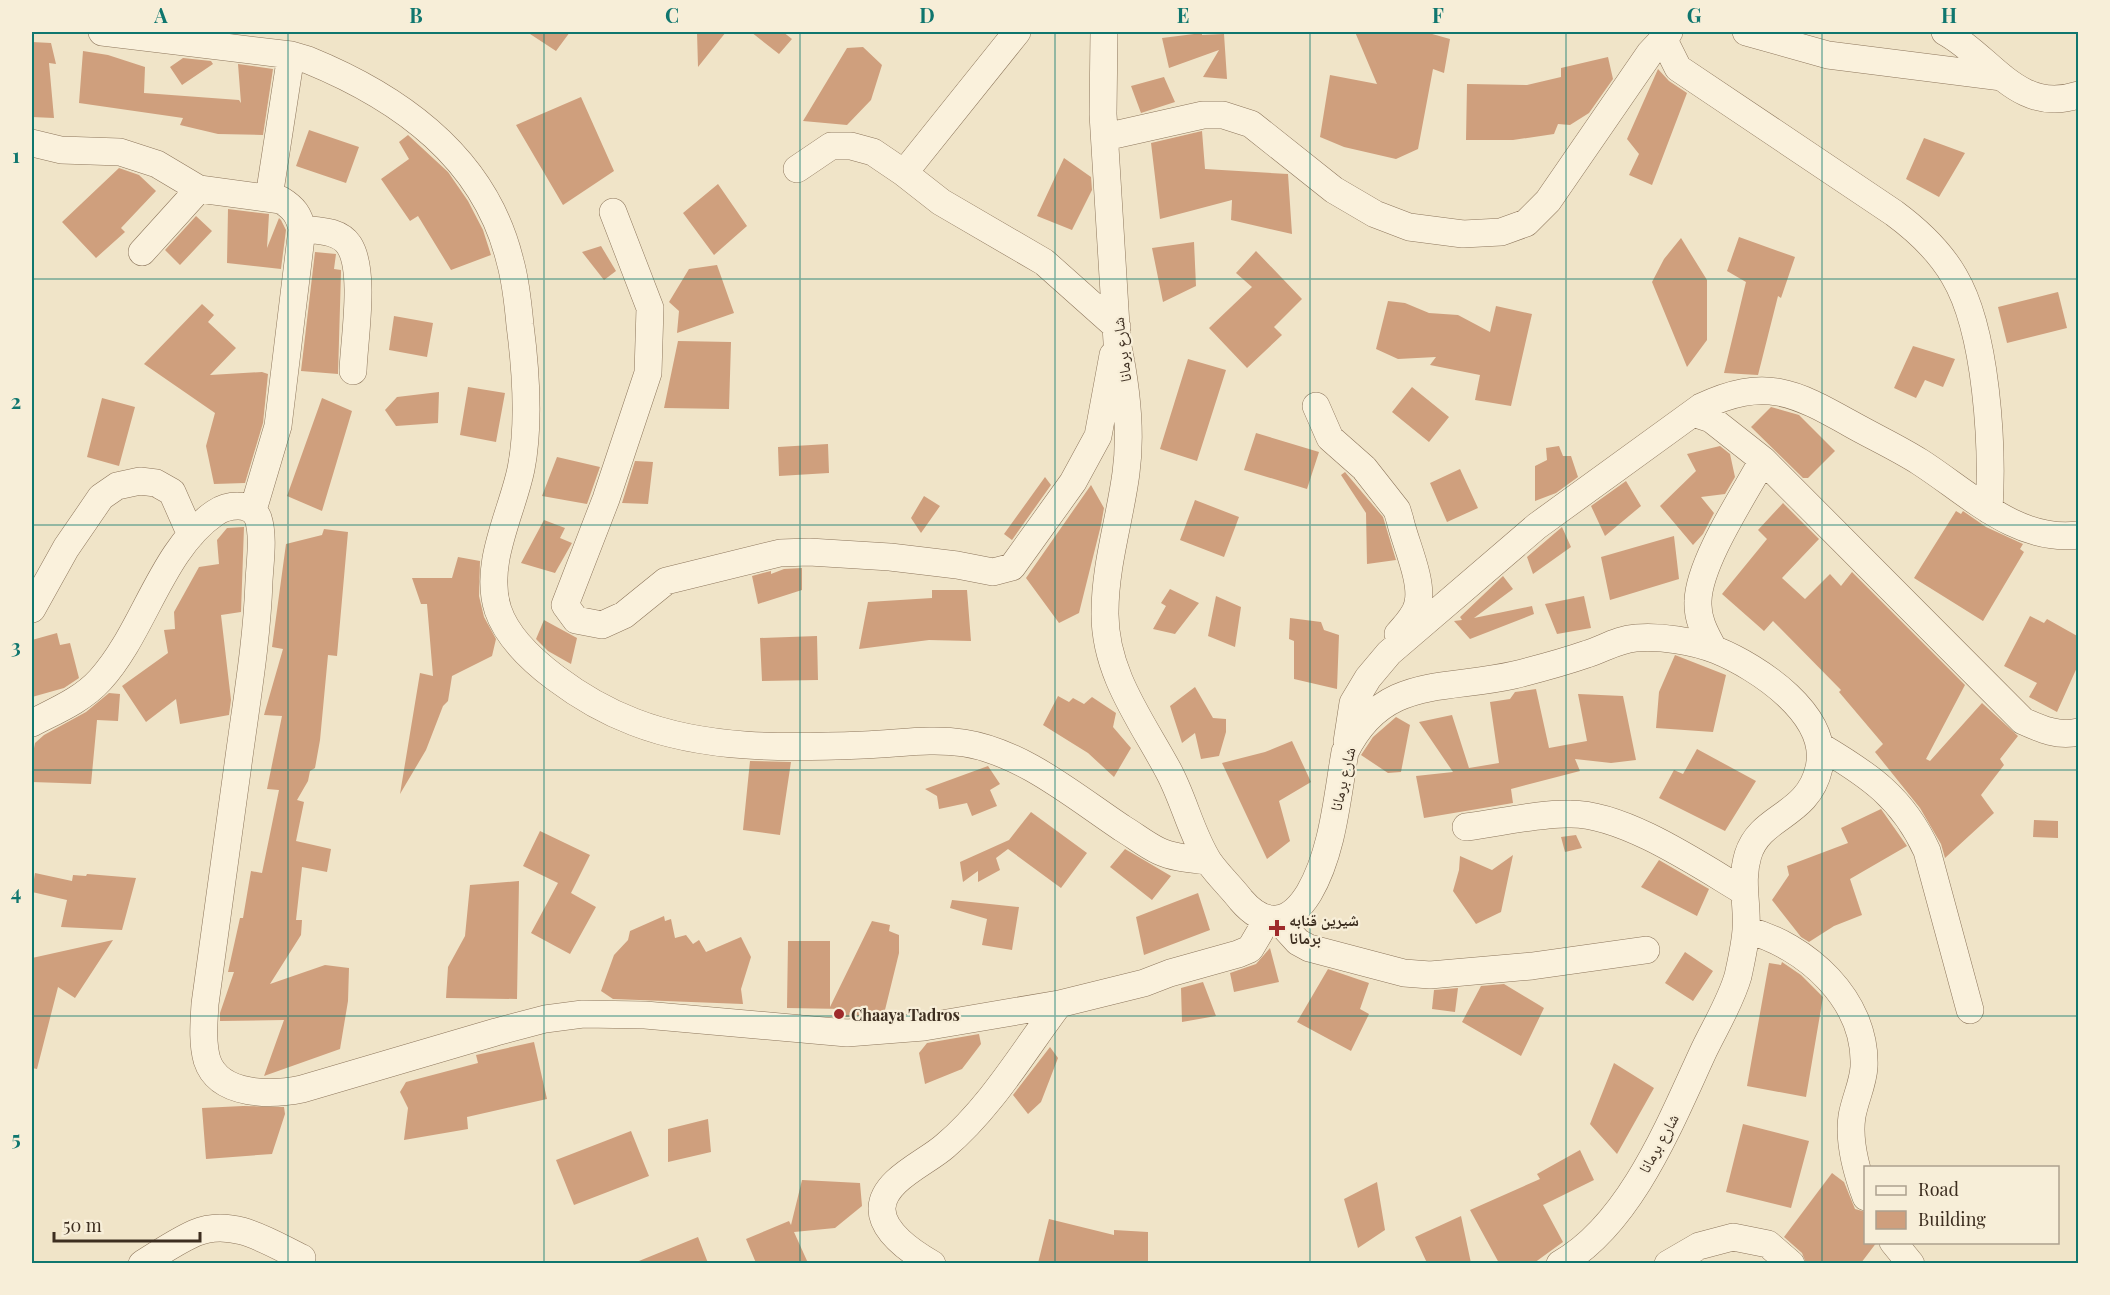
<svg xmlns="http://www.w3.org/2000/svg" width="2110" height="1295" viewBox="0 0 2110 1295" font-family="'Playfair Display','Noto Naskh Arabic',serif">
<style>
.building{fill:#cf9f7d}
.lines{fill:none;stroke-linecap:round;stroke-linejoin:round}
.minor-casing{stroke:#8d765c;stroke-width:28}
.minor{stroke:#faf1dc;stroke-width:27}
.grid{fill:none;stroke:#0f766e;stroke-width:1.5;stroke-opacity:0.55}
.poi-dot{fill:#9e2a2b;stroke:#f7eed8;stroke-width:2}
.labels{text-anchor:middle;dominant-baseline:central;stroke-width:4.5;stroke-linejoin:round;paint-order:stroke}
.street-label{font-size:16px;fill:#3d2e20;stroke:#f7eed8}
.poi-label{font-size:16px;font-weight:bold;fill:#3d2e20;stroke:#f7eed8;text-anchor:start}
.neatline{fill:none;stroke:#0f766e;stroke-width:2}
.grid-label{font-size:20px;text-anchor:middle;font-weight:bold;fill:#0f766e}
</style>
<rect width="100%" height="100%" fill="#f0e4c8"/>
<!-- building -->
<path class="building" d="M527,32H570L556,51Z
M697,32H726L698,67Z
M751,32H783L792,39L779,54Z
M1355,32H1425L1450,39L1444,73L1433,69L1418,149L1396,159L1344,147L1320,137L1330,75L1377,84Z
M1202,33V35L1224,34L1227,79L1203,77L1219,50L1169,68L1162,38Z
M32,42L51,43L56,64L49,63L54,118L32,117Z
M863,47L882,65L871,100L847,125L803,121L847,48Z
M83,51L108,55L145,67L144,93L239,100L241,103L238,64L273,69L263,135L218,134L180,125L183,118L79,103Z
M1608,57L1613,79L1589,113L1570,125L1558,124L1554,134L1513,140H1466L1467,84L1527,85L1561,77V68Z
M183,58L211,61L213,64L182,85L170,67Z
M1658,69L1669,81L1687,93L1652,185L1629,175L1639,154L1627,139Z
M1164,77L1175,102L1141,113L1131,86Z
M581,97L614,171L563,205L516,125Z
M309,130L359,147L346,183L296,166Z
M1202,131L1205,169L1288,174L1292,234L1231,220L1232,200L1160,219L1151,143Z
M408,135L448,172L468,201L483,230L491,255L451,270L418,216L410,221L381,179L409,159L399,142Z
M1924,138L1965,153L1939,197L1906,179Z
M1064,158L1091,177L1092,190L1072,230L1037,216Z
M119,168L139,175L156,191L121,228L125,232L96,258L62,222Z
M718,184L747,226L714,255L683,213Z
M228,209L269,214L267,248L279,218L281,220L286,230L281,269L227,263Z
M196,216L212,231L180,265L165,250Z
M1739,237L1795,257L1781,298L1778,296L1758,375L1724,373L1746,282L1727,271Z
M1681,238L1707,280V340L1687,367L1652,282L1664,259Z
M1194,242L1196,286L1163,302L1152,248Z
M601,246L616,271L604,280L582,252Z
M1256,251L1302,299L1274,327L1282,335L1247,368L1209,328L1252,287L1236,273Z
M315,252L336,254L334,269L341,270V273L338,374L301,371Z
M717,265L734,313L677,333L679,311L669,302L689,269Z
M2058,292L2067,328L2007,343L1998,307Z
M1388,301L1405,303L1429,313L1458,315L1490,332L1496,306L1532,314L1511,406L1475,400L1480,375L1430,365L1436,357L1398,359L1376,349Z
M202,304L214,315L208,322L236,348L210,375L262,372L268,374L263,423L245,483L214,484L206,446L215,413L144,364Z
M394,316L433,323L427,357L389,350Z
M678,341L731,342L729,409L664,408Z
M1913,346L1955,359L1943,387L1925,380L1916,398L1894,388Z
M1188,359L1226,370L1197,461L1160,449Z
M468,387L505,393L496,442L460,435Z
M1412,387L1449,417L1429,442L1392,412Z
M439,392L438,423L396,426L385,410L397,397Z
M102,398L135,407L119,466L87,457Z
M322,398L352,411L322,511L287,496Z
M1771,407L1799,415L1835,451L1808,478H1803L1751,427Z
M1256,433L1319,452L1307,489L1244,470Z
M828,444L829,473L779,476L778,447Z
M1559,446L1563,456H1571L1578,477L1556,493L1535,501V466L1547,460L1546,448Z
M1720,446L1730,454L1735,477L1725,494L1701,497L1714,513L1703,534L1693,545L1660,506L1696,471L1687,454Z
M557,457L600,467L587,504L542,496Z
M635,461L653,462L648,504L622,503Z
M1460,469L1478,508L1447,522L1430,483Z
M1345,472L1383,517L1396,560L1367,564L1366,513L1341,475Z
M1045,477L1051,485L1012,540L1004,534Z
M1626,481L1641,506L1605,536L1591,506Z
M1091,485L1104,508L1101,525L1079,613L1059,623L1026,578Z
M924,496L940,506L921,533L911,518Z
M1195,500L1239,517L1224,557L1180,540Z
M1783,503L1819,539L1782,578L1805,599L1830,574L1841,586L1852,572L1965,685L1926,759L1930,761L1982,703L2018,736L2000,759L2004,765L1981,795L1994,813L1945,858L1941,844L1920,808L1875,752L1883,744L1839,692L1841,690L1773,621L1764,631L1722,594L1767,539L1758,530Z
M1956,511L1961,514L1963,511L1986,527L2023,544L2020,549L2024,552L1983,621L1914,578Z
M544,520L565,528L560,538L572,543L555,573L521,563Z
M244,527L241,612L221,615L231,700L229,715L180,724L176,699L146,722L122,686L168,653L164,630L175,629L174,612L199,567L219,564L217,540L227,528Z
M1562,527L1571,547L1533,574L1527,557Z
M324,529L348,532L337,656L328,655L320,740L315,768L310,771L308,781L297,800L304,802L296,841L331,849L327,872L302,867L296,920H302L301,935L270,984L325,965L349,968L348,1001L340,1049L264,1076L284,1020L220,1021V1013L234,972H228L240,918H243L251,871L262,873L279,790L267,789L282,716L264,715L283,649L272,647L286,544L322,535Z
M1674,536L1679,579L1610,600L1601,557Z
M458,557L480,561L479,596L484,617L496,639L492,656L452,676L448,701L443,706L426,750L400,794L420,673L433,676L427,604H421L412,578H452Z
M802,568V590L758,604L752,576L771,571V574L784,569Z
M1503,576L1513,589L1474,618L1532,606L1534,614L1470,639L1454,621L1462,620L1460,617Z
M1170,589L1199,603L1175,634L1153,629L1166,606L1161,603Z
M932,590H967L971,641L929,640L859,649L868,602L932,598Z
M1216,596L1241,607L1235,647L1208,636Z
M1584,596L1591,628L1557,634L1545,604Z
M2030,616L2044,623L2047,619L2079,637V663L2057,712L2029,697L2037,683L2004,666Z
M1290,618L1321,622L1324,630L1339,635L1337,689L1294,679V641L1289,639Z
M544,620L577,638L571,664L548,651L536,639Z
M57,633L60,645L70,643L79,678L64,688L32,697V640Z
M817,636L818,680L762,681L760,638Z
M1675,655L1726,675L1713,732L1656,728L1659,692Z
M1195,687L1213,718L1226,719V732L1219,756L1201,759L1195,733L1182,743L1170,706Z
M1536,689L1549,748L1587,741L1578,694L1623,696L1636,760L1611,763L1575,759L1580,771L1511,789L1513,803L1424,818L1416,776L1453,772L1419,722L1452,715L1469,768L1499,763L1490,702L1510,699L1515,692Z
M109,693L120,694L118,721L97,720L91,784L32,782V759L35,743L44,735L86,712Z
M1058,696L1069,702L1073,698L1084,704L1092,697L1116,713L1113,727L1131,748L1114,777L1088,753L1043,725Z
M1396,717L1410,725L1401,772L1388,773L1361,755L1373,737Z
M1292,741L1311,782L1279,801L1290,841L1267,859L1222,763L1265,752Z
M1697,749L1756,781L1725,831L1659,798L1674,770L1683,774Z
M750,761L791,762L780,835L743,830Z
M988,766L1000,784L990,790L997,806L972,816L967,803L939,809L937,796L925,789Z
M1881,809L1907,846L1850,879L1862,915L1834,926L1809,942L1801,937L1772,900L1789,875L1787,866L1848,843L1841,828Z
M1031,812L1087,853L1061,888L1008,849L996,858L1000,870L978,882V871L963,882L960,862L1009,840Z
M2034,820L2058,821V838L2033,837Z
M540,831L590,855L571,893L596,907L570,954L531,933L558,883L523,866Z
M1576,835L1582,848L1565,852L1561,837Z
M1125,849L1171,876L1152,900L1110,867Z
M1513,855L1501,912L1476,924L1453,891L1459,870L1460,856L1492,870Z
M1659,860L1709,889L1697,916L1641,887Z
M35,873L72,881L73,875L86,876L87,874L136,878L122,930L61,927L67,900L32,892Z
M519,881L517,999L446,998L448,967L465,936L470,885Z
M1198,893L1210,930L1144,955L1136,917Z
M952,900L1019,907L1012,950L982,945L987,919L950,908Z
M664,916L665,921L671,919L675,938L686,935L693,944L699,940L706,952L741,937L751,957L741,989L743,1004L613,999L601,991L614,955L628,940L630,931Z
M872,921L890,925L889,931L899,935V953L884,1014L847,1017H842L844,1009L787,1008L788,941H830V1007Z
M113,940L75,998L58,987L37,1069L32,1068V958Z
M1270,948L1279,982L1234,992L1230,973L1256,964Z
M1685,952L1713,971L1693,1001L1665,983Z
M1782,962L1801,975L1823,997L1806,1097L1747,1086L1769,963L1781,965Z
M1328,969L1369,983L1360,1009L1369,1014L1351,1051L1297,1022Z
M1203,982L1216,1016L1182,1022L1181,988Z
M1504,984L1544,1008L1521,1056L1462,1022L1481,986Z
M1458,988L1455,1012L1432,1009L1434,990Z
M979,1034L981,1044L962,1069L925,1084L919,1053L927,1043Z
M534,1042L547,1099L467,1117L468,1129L404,1140L408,1108L400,1092L406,1082L478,1063L476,1055Z
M1050,1047L1058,1058L1041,1102L1028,1114L1013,1095Z
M1614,1063L1654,1088L1617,1154L1590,1124Z
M243,1106L284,1107L285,1114L272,1154L206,1159L202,1108Z
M708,1119L711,1152L668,1162V1129Z
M1743,1124L1809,1141L1791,1208L1726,1192Z
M631,1131L649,1176L574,1205L556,1160Z
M1580,1150L1594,1180L1543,1205L1563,1242L1534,1263H1499L1470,1210L1540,1179L1537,1174Z
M1832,1173L1844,1182L1855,1209L1866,1212V1242H1877L1861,1263H1806L1802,1253L1784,1237Z
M802,1180L860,1183L862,1206L835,1228L794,1232L808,1263H756L746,1239L789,1221L791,1225Z
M1377,1182L1385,1230L1358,1248L1344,1199Z
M1461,1216L1471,1263H1427L1415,1237Z
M1049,1219L1114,1235V1230L1148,1232V1263H1038Z
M698,1237L708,1263H634Z"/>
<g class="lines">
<defs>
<path id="minor" d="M102,32L291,55L308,60C401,98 485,158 510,261C516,282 518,303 520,325C526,371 530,423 521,469C512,513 483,564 498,610C514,658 589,705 634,722C706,750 787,748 863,745C897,744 930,738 964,743C1022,752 1074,796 1122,828C1134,835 1146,845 1159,851C1174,858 1191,859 1208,861
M1104,32L1103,114L1117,342C1126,384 1132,429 1126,473C1120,519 1105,565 1105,612C1104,672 1141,720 1168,770C1184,799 1191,834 1209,862C1218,875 1231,887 1241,900C1266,929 1290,924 1309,893C1333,852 1337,798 1345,752C1383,675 1444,691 1514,675C1538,669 1564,662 1587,654C1603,649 1619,639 1636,638C1661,636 1693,641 1716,650C1758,667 1831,715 1819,768C1808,817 1760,815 1748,855C1740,881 1748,905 1746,930C1745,945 1741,962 1738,976C1731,1001 1715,1027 1704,1050C1671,1121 1631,1224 1560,1264
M1669,32L1665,37L1667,46L1678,68L1894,213C1917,230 1939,250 1954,276C1987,331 1993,447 1989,510
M1746,32L1828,55L2002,77
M1945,32C1991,57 2018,115 2078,95
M1105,137L1203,115H1223L1251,124L1334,190L1375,214L1409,227L1463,234L1501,232L1526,223L1548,201L1650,53L1665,37
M32,143L61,150L120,152L157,164L199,189L281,200C294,208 299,215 302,229L278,426L253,510
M797,169L831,146H851L873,152L904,173L941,202L1044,262L1117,327
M904,173L1017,32
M269,197L291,55
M613,212L650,308L648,373L606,499L565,605L576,620L602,625L624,615L666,581L780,553L809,552L890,557L957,565L993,572L1012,567L1073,482L1098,436L1113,355
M302,229C318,231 339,230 349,245C366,271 354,340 353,371
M142,252L199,189
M1316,406L1330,438L1364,468L1397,510L1400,520C1405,543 1423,580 1418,603C1416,615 1406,625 1398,634
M1693,413L1711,419L1763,460L2023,721C2041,729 2059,737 2078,732
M32,609L66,548L101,497L117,486L140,481L156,483L172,492L191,535
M1713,648C1705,633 1697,619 1698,601C1699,562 1744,495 1763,460
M32,723C55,711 82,700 100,680C144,632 161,550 215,513C227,505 251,501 258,518C264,536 260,562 259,581C257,640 247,698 239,757C228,839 216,921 205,1004C204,1022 202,1042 207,1060C219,1097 273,1095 302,1089L496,1032L545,1019L583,1014L645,1015L847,1033L924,1027L1059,1004L1144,983L1170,973L1238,954L1250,949L1267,920
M1347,742L1353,703L1368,678L1389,653L1537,526L1701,407C1765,377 1794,392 1851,424C1874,437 1898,448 1920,462C1967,492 2017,543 2078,535
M1820,746C1869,775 1903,798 1927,851L1970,1010
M1466,827C1498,823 1540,813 1571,814C1624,814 1698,864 1743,891
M1278,920L1298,942L1309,948L1404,973L1430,975L1532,966L1646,950
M1746,930C1806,945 1867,1000 1864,1067C1863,1084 1855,1099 1852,1116C1848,1142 1857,1173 1866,1197
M1893,1242L1911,1264
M142,1264C159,1253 177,1241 195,1233C232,1217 269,1242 302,1258
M932,1264C913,1253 881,1232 882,1208C883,1180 926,1163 945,1146C991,1107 1023,1052 1059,1004
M1668,1264L1699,1246L1733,1237L1768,1244L1791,1264"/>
</defs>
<!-- minor casing -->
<use href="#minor" class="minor-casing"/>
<!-- minor -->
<use href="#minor" class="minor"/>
</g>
<!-- grid -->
<path class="grid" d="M288,32V1264M544,32V1264M800,32V1264M1055,32V1264M1310,32V1264M1566,32V1264M1822,32V1264M32,279H2078M32,525H2078M32,770H2078M32,1016H2078"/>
<!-- markers -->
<g class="poi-dot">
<path d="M1274 919h6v6h6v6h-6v6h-6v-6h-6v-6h6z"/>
<circle cx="839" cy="1014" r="6"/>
</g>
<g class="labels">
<!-- street labels -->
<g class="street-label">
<text transform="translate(1121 350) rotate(-97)">شارع برمانا</text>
<text transform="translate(1342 779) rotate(-77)">شارع برمانا</text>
<text transform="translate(1658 1143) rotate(-61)">شارع برمانا</text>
</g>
<!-- poi labels -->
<g class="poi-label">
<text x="1289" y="919">شيرين قنابه<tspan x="1289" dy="18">برمانا</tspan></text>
<text x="851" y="1014">Chaaya Tadros</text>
</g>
</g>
<!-- border -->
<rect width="2110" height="1295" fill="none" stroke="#f7eed8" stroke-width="66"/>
<!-- legend -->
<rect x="1864" y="1166" width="195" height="78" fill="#f7eed8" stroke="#ada18e" stroke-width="1.5"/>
<rect x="1876" y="1186" width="30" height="9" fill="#faf1dc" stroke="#ada18e" stroke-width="1.5"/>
<text x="1918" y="1196" font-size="18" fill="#3d2e20">Road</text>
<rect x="1876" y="1211" width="30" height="18" fill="#cf9f7d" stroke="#ada18e" stroke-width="1.5"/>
<text x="1918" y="1226" font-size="18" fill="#3d2e20">Building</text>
<!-- scale -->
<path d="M54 1232v9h146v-9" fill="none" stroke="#3d2e20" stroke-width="3"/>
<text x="63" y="1232" font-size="18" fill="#3d2e20" stroke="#f7eed8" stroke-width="4.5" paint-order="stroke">50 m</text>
<rect x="33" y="33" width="2044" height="1229" class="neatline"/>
<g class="grid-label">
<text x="161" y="23">A</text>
<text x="416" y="23">B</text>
<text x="672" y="23">C</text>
<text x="927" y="23">D</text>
<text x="1183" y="23">E</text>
<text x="1438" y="23">F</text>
<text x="1694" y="23">G</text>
<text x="1949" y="23">H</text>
<text x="16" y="163">1</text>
<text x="16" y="409">2</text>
<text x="16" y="654">3</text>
<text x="16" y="900">4</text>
<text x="16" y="1146">5</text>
</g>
</svg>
